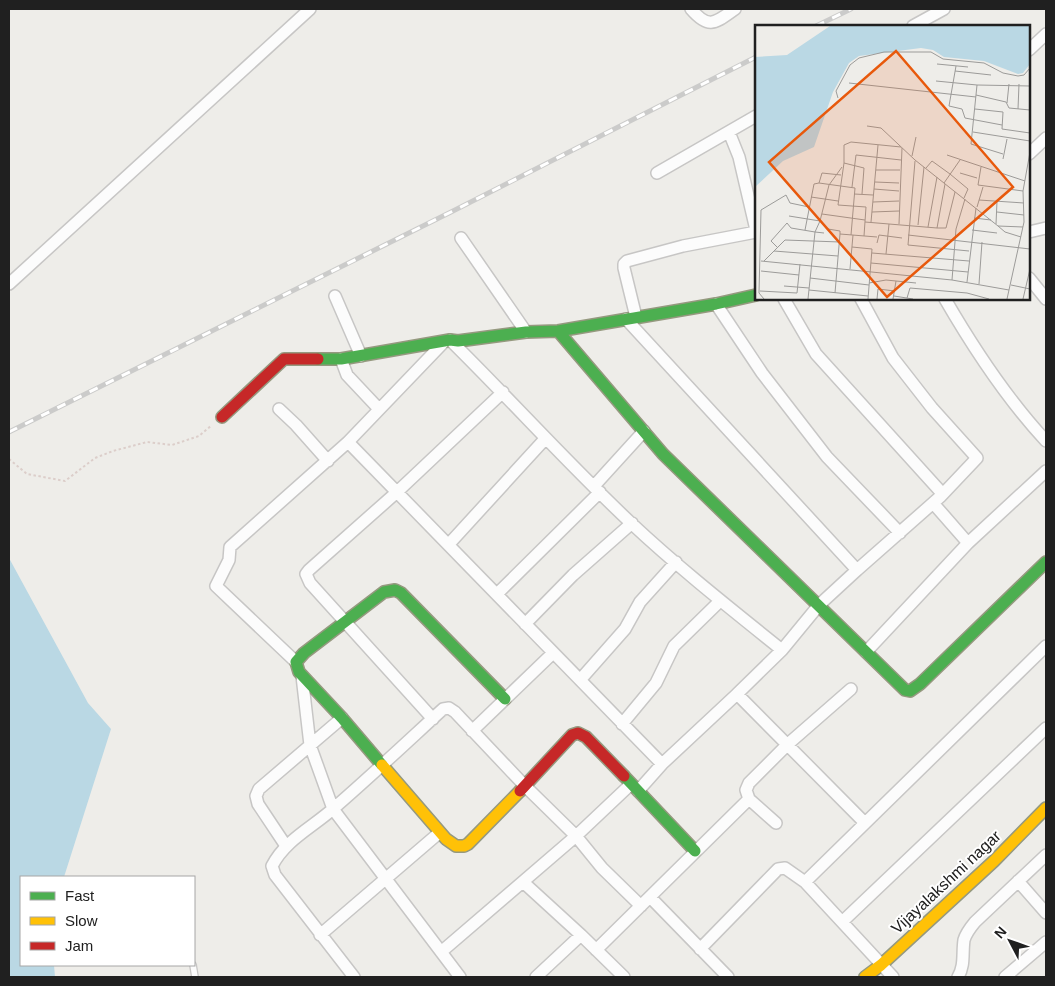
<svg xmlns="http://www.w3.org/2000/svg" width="1055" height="986" viewBox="0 0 1055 986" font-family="Helvetica,sans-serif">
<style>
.water{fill:#bad8e4}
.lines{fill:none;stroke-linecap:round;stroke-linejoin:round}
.lane-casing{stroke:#c7c6c5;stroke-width:8}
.street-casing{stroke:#c7c6c5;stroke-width:14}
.fast-casing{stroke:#95997f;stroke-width:14}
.slow-casing{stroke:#95997f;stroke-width:14}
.jam-casing{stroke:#95997f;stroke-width:14}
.path{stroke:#dcceca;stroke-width:2;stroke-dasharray:2.5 2.5;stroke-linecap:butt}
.lane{stroke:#fcfcfc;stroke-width:5.5}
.street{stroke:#fcfcfc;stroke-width:11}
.fast{stroke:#4caf50;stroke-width:11}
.slow{stroke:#ffc107;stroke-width:11}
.jam{stroke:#c62828;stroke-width:11}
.rail-casing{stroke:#cbcbca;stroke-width:5}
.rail{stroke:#fff;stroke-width:3;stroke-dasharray:9;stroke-linecap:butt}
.labels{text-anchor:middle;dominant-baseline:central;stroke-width:4;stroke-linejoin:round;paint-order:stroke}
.street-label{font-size:16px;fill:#202020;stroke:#fff}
.inset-road{fill:none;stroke:#9c9b99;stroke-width:1}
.view{fill:#e8590c;fill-opacity:0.15;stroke:#e8590c;stroke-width:2.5}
.inset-edge{fill:none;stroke:#202020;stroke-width:2.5}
</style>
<rect width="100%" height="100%" fill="#eeede9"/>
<!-- water -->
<path class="water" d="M9,558L88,703L111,729L64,877H21V965H54L55,977H9Z"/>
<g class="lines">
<defs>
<path id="lane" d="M193,965L195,977"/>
<path id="street" d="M691,9C709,30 715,23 735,9
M913,26L944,9
M1029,50L1046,34
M729,132L739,157L756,230
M1029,154L1046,138
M657,173L756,116
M1029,232L1046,228
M461,238L526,332
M1029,278L1046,299
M9,284L310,9
M335,296L361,356
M861,299L893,358L932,408L977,458L941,496
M945,299C974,349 1006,398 1046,441
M716,304L762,373L827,457L900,533
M636,317L624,268V264L627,261L683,246L756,232
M626,319L857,570
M450,340C511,400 568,464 631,523C679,568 731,609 782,650
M341,359L347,375L379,409
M279,409L296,425L328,461
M348,442L662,764
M594,486L644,431
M933,503L968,543
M449,544L545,439
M497,594L600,492
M525,624L573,575L632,523
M866,652L968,543L1046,471
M296,662L216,586L229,560L230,547L348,442L444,342
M302,676L310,745L333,809L460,977
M580,680L625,629L640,602L676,562
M737,694L865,823
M433,719L310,583L306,574L309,570L397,492L503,392
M622,724L656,683L674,646L720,601
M472,731L553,653
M638,791L662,764L737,694L782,650L819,605L857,570L941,496L940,491L816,354L784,299
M776,823L749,799L746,790L749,783L788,744L851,689
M286,846L258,804L256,796L259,789L342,718
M1018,881L1046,913
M523,882L581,935
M805,882L1046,646
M650,897L728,977
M842,922L1046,728
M320,935L439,833
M700,949L778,869L785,868L805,882L893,977
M596,950L749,799
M441,952L576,836L630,785
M354,977L275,875L272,866C285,840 313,827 334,808C371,776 407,742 443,709L449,708L455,712L525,786L576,836L602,868L641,906
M536,977L581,935L624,977
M958,977C965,965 962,954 964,940C966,933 970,928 975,922L1046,855
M1005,977L1046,942"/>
<path id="fast" d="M558,331L663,454L905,690L910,691L920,684L1046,562
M318,359H341L450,340L458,341L526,332L558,331L716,304L756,295
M382,765L342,718L299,672L296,662L304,653L384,592L395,590L401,593L505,699
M624,776L695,851"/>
<path id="slow" d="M382,765L446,839L456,846H464L468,844L520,791
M865,977L881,965L994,861L1046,808"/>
<path id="jam" d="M222,417L284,359H318
M520,791L572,735L578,733L586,737L624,776"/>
</defs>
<!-- lane casing -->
<use href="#lane" class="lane-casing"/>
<!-- street casing -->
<use href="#street" class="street-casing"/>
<!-- fast casing -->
<use href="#fast" class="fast-casing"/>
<!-- slow casing -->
<use href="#slow" class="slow-casing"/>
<!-- jam casing -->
<use href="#jam" class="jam-casing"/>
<!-- path -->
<path class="path" d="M9,459L27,474L65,481L95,458L113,451L147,442L172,445L199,436L212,425"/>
<!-- lane -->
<use href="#lane" class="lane"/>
<!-- street -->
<use href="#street" class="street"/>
<!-- fast -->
<use href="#fast" class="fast"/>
<!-- slow -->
<use href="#slow" class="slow"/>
<!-- jam -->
<use href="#jam" class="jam"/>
<defs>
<path id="rail" d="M816,26L851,9
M9,432L451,212L756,57"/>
</defs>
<!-- rail casing -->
<use href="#rail" class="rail-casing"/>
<!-- rail -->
<use href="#rail" class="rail"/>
</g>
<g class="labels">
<!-- street labels -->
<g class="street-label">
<text transform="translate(946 882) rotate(-43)">Vijayalakshmi nagar</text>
</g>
</g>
<!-- overview -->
<g transform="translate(755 25)">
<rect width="275" height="275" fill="#eeede9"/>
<path d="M75,1H275V39L268,48L263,49L229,36L189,32L178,25L166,23L104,31L94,38L78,67L59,122L28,136L0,162V32L32,30Z" fill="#bad8e4"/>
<path class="inset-road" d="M182,39L213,42M201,41L194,81L207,84L210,93L247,100M200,46L236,50M181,56L222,60M94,58L221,72M221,70L251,77L254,83L275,85M83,73L81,66L95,40L104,33L129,27H176L188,34L229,38L248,48L263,51L269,50L275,43M252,78L254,59M220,84L248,87L247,104L275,108M263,84L264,59M112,101L126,103L160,135L243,201L268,202M218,107L275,116M248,129L216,119L222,60L275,61M192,130L270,156M157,131L161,112M248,134L252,114M160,136L153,220L214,226M89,138V120L96,117L146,122M226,142L223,160L268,166M171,143L177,136L195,149L213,164L209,173M121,145H145M205,148L222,153M120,157L144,158M64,158L67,148L86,150M189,158L205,135M97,162L101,130L146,135M119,164L144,166M99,169L118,170M107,169L109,143L89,138L83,180L111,182L109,211M56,172L83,176M224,175L269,178M118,177L144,176M222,182L228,162M117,187L144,186M242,187L269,190M67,189L110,195M34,191L65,196L74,160L87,142M219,193L236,195M65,196L60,207L69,208M110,197L182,203L190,159M116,197L123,120M144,199L147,123M241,199L242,176M163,200L169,142M243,201L250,207L266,212M173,202L182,152M182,203H191L200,167M73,204L85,206V209L122,212M50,205L59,159L64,158L100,163L96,210M217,205L242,208M153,210L275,224M122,218L124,210L147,213M22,222L16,216L32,198L36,203L60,207L53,274M97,222L117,224L113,274M19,226L83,231M117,228L214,236M131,229L134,199M6,236L197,255L254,265M9,236L30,215L85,217M116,238L213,247M95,244L98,210M6,246L44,250M55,253L114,260M197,255L201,204L210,174M212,257L221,183M114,258L131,255L161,258M224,259L227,217M256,260L275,264M29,261L54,263M54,265L113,271M5,266L42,268L45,239M80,268L85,209M139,271L158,274M152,273L155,263L212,268L234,274M9,274L4,268L6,185L31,170L35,178L54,182M122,274L123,264L140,266M138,274L141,256M252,274L269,197L268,166L275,127M268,274L275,244"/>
<path class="view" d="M141,26L258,162L132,272L14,137Z"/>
<rect width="275" height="275" class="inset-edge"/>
</g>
<!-- border -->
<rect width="1055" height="986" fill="none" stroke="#202020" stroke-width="20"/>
<!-- legend -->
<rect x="20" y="876" width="175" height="90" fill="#ffffff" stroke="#a6a6a6"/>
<rect x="30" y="892" width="25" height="8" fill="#4caf50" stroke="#a6a6a6"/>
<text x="65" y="901" font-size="15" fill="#202020">Fast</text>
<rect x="30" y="917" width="25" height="8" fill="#ffc107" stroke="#a6a6a6"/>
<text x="65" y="926" font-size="15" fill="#202020">Slow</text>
<rect x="30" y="942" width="25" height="8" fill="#c62828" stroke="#a6a6a6"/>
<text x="65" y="951" font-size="15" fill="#202020">Jam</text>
<!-- north arrow -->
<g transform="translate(1010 941) rotate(311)" stroke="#ffffff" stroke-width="4" paint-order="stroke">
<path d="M0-4L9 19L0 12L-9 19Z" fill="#202020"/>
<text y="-8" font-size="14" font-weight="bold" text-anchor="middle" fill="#202020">N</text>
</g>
</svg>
